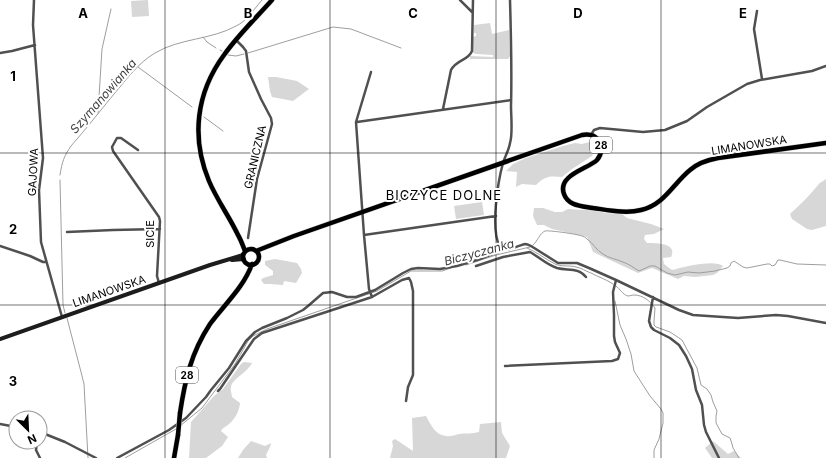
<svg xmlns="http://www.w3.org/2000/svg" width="826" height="458" viewBox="0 0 826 458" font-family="Inter,sans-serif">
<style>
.green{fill:#d7d7d7}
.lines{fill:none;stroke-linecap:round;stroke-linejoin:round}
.stream{stroke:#9e9e9e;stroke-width:1}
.primary-casing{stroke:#dbdbdb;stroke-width:5.5}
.minor{stroke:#505050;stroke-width:2.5}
.secondary{stroke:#1d1d1d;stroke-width:4}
.primary{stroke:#000;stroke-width:4.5}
.primary-bridge-casing{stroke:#dbdbdb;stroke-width:5.5;stroke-linecap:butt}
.primary-bridge{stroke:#000;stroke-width:4.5}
.grid{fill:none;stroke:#000;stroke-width:1;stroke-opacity:0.55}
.labels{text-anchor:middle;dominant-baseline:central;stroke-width:4;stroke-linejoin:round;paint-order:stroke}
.shield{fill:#fff;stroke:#4c4c4c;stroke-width:1}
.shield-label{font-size:10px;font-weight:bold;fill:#000}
.street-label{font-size:11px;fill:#000;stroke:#fff}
.water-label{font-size:12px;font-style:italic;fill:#3f3f3f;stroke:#fff}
.quarter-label{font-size:13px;letter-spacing:1px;fill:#000;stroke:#fff}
.grid-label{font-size:13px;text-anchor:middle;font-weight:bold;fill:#000;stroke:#fff;stroke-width:4;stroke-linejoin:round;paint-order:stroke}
</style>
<rect width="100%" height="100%" fill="#fff"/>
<!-- green -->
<path class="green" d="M148,0L149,16L132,17L131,1Z
M490,23L492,34L509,30L510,56L508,59H470V56L493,57V55L476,54L473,53V37L476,36V33H474V25Z
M268,77H276L297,81L309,89L293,101L272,97L270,91Z
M590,142L593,146L594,151L592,156L572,169L562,177C550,176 545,176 536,185L522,184L516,187L517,172L506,171L513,164L526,158L563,146L575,143L582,144Z
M826,179V226L812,230L807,229L792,219L790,214C800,205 810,195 818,185C820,182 824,181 826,179Z
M482,202L484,215L456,219L454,206Z
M534,208H543L555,212H562L568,209L583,210H594L605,213L622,214L627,218L651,224L664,229L654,234L645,235L644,239L647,243C656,243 678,243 671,257L663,258L664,264L672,270C683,267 715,259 723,266L717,273L713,275L695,277L684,276L678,279L652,268L638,273L593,252L587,237L552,229L544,225H537L533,216Z
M275,259L297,263L301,269L302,273L296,283L284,281L283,285L270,284H264L261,280L263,278L273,275V271L265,265V261Z
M244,362L252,363C248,372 232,379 231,387C230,390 232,394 232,397L240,403C239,411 236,418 229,424C226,427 223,427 221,431L228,437L222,446L206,458H189L191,422L214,396L223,389L241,364Z
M426,416C431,425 435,435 446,436C450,437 455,435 459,434C466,433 472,434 479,432L480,424L501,422L502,433L510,446L506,458H390L393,446L392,441L395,439L413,451L412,418Z
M251,441L265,446L271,443L270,447L266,455L267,458H238L243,450Z
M713,441L728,454L734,451L741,458H712L705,448Z"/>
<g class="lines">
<!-- stream -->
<path class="stream" d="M203,37L207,42L216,48
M220,50L222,51
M248,53L333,27L351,29L401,48
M228,55L236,56L244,54
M138,67L192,107
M98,113L102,49L111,9
M204,117L223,131
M60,175C62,162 64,156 71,146C86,129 100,111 114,94C127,79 138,63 155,53C180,38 211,40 236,26C247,21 254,9 262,0
M60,180L63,305L65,313
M533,245C537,242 540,233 545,231C548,230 577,234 582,236C582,236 587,238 587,239C593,243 596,250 603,254C608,258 616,259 623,262C629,264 634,268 639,271L650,266H655L667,273L675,275L688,272L699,273L715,271L727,268L730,266L731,263L734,261L743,267L747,268L767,264H770L772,266L775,265L778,260H780L797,264L826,265
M527,248C537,252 545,259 555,264C561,267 569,265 576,267C582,268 585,271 591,273C598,277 606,279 613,284
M466,265L496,255L530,247
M616,286C620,289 623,295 628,296C629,296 633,295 634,295C643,295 650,301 655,308L654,321V325L656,327L659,328L670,332L682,340L697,368L701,385L707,389L711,395L713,402L717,411L716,416V423L722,434L730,438L732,444L733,448L739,458
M615,301L620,325L626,339L631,354L634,371L650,396L661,409L663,413V423L659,439L654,450V458
M67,318L81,372L84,384L88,458
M180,426L202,408L235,364L248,341L253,336L267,329L377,291L411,271H442L451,268
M125,458L176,429"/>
<defs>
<path id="primary" d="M243 257a8 8 0 1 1 16 0a8 8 0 1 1-16 0Z
M245,251C243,246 241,240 238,235C229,216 217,200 209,181C191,138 196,93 224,55C238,35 256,18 272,0
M256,251L294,236L582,135C588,134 594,134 598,140C603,146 602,154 597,160C588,169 557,175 564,194C568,206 582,206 593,208C608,210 626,214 641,210C664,205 673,184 690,170C698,163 707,160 718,158L826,143
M180,413C185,380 191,353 210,324C224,305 244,287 252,264
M174,458L178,435"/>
</defs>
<!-- primary casing -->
<use href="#primary" class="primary-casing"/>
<!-- minor -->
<path class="minor" d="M34,0L33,25L43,158L39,190L41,242L62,317
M460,0L472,12
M510,0C511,35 512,71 511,106C511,116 513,134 510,143C509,150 505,156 503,163C498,181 490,230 500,247C504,254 519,245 525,244C527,244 529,245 531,246L558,263H577L589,268L616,280L679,310L693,315L738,318L776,315L788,316L826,323
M757,11L754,29L762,79
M236,40L243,47L246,51L249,72L261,99L271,118L272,124L257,179L248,238
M0,53L12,51L35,45
M371,72L356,122L364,235L369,289L372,297
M443,109L451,70C457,59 468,61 472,51L473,0
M357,122L511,100
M591,135L594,130L600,128L643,132L665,130L687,121L707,107L747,84L760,80L812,71L826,66
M138,150L121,138H117L112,147L113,151L159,217L160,221L157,276L159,283
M67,232L113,230L160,229
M364,235L496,216
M0,246L30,256L43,262H46
M476,266L503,257L530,252C539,257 547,265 557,268C568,271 578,267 586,277
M653,297L649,321L651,327L654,330L670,338L679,345L686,356L692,369L696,390L702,405L704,425L706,432L719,458
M505,366L612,361L618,359L620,353L615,342L614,336V315L613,292L616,280
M218,391L220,389L254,339L262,333L372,297L402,280L409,278L411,282L413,291V375L408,387L406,401
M0,424L16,427
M40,432L65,442L96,458
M37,442L36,450L40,458
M117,458L169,430L186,418L206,397L211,390L229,368L246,341L255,332L262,328L287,318L303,310L308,306L323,293L332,292L347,297H356L375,290L403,273L411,269L418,268L440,269L457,266L477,260L501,251L502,249"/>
<!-- secondary -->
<path class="secondary" d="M232,260L244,259
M0,339L210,265L243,255"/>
<!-- primary -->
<use href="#primary" class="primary"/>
<defs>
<path id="primary-bridge" d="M178,435L180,413"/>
</defs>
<!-- primary-bridge casing -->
<use href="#primary-bridge" class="primary-bridge-casing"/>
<!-- primary-bridge -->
<use href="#primary-bridge" class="primary-bridge"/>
</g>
<!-- grid -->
<path class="grid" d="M165,0V458M330,0V458M496,0V458M661,0V458M0,153H826M0,305H826"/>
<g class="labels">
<!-- shield labels -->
<g class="shield">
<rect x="590" y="137" width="22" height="16" rx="3"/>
<rect x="176" y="367" width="22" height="16" rx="3"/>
</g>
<g class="shield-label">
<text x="601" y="145">28</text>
<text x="187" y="375">28</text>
</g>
<!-- street labels -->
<g class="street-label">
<text transform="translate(749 145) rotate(-9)">LIMANOWSKA</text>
<text transform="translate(255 157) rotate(-77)">GRANICZNA</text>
<text transform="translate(33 172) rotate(-87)">GAJOWA</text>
<text transform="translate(150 234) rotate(-90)">SICIE</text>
<text transform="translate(109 291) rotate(-19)">LIMANOWSKA</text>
</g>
<!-- water labels -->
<g class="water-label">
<text transform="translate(103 96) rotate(-49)">Szymanowianka</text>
<text transform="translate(479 252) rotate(-15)">Biczyczanka</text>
</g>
<!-- quarter labels -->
<g class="quarter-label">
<text x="444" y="195">BICZYCE DOLNE</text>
</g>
</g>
<g class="grid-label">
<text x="83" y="18">A</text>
<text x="248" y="18">B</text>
<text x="413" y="18">C</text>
<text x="578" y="18">D</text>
<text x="743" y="18">E</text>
<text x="13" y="81">1</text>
<text x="13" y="234">2</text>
<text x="13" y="386">3</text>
</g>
<!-- north arrow -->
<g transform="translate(28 430) rotate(156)"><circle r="19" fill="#ffffff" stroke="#999999"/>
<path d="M0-3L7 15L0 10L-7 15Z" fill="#000000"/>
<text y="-6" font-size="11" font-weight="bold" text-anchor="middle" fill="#000000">N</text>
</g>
</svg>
